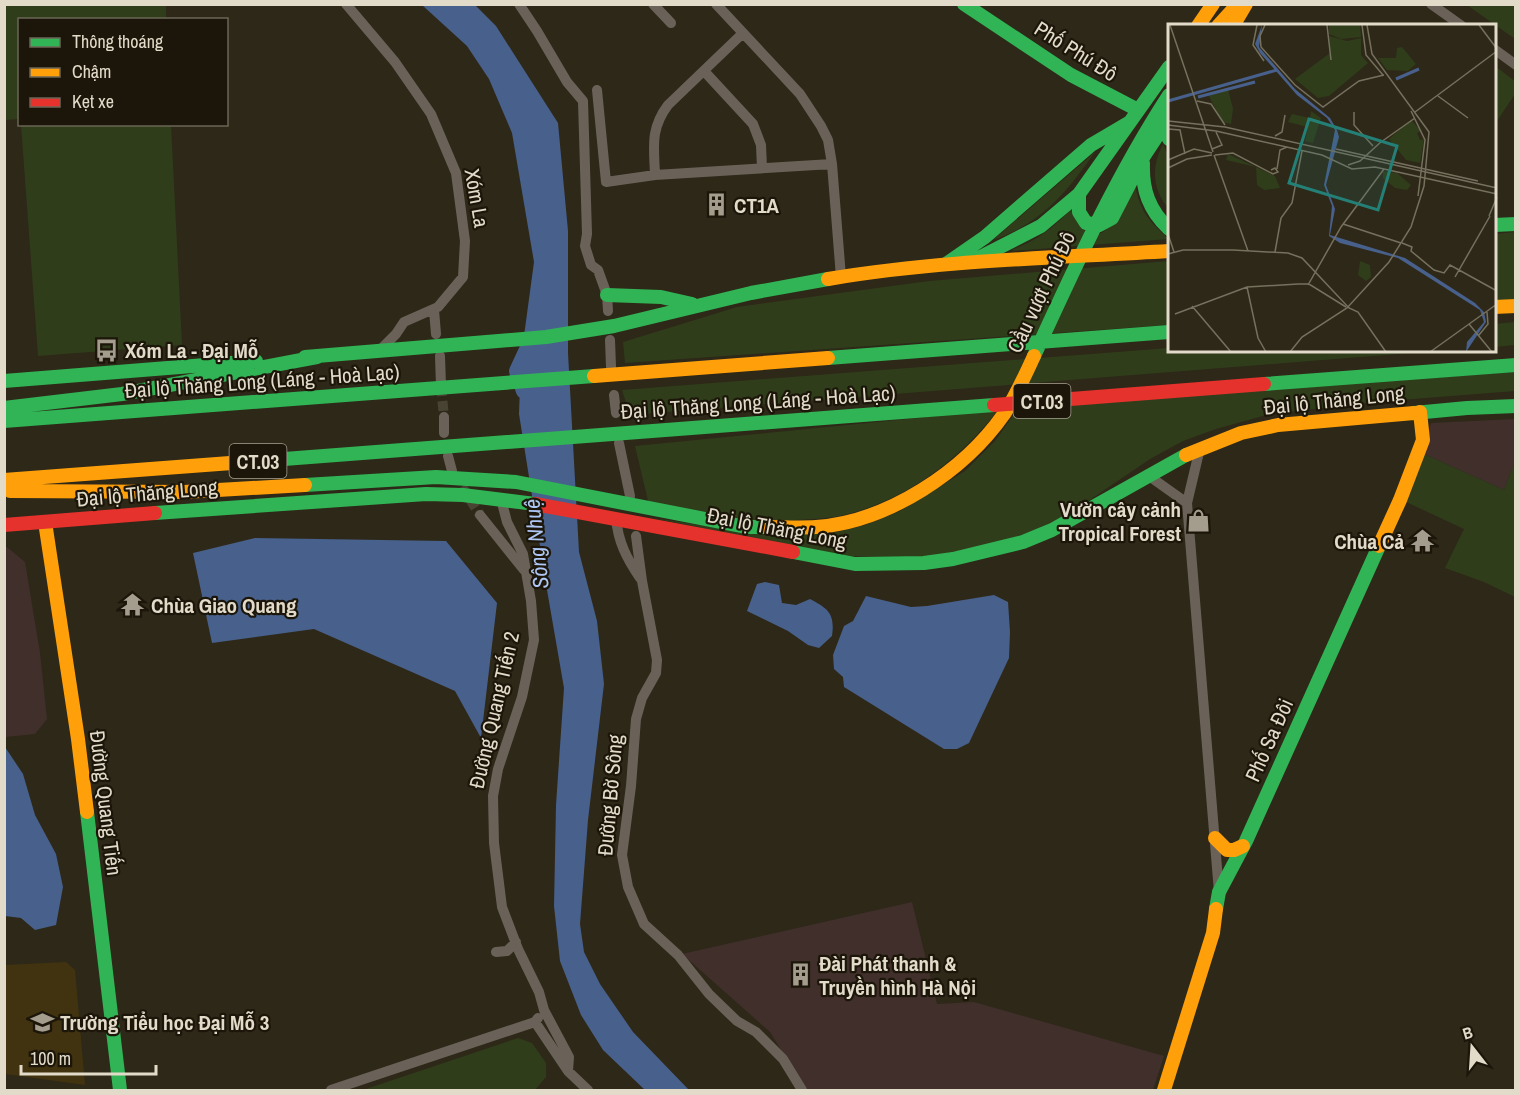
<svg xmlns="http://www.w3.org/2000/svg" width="1520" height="1095" viewBox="0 0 1520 1095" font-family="'Archivo Narrow',sans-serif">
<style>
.commercial{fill:#412f2b}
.built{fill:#41330f}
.green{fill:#2f3d1b}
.water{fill:#48608c}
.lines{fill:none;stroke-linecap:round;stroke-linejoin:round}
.river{stroke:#48608c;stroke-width:16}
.street-tunnel{stroke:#494333;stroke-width:10;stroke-dasharray:10 5;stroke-linecap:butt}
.street{stroke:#6a6259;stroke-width:10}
.fast{stroke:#30b455;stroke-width:14}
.slow{stroke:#ff9f0a;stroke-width:14}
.jam{stroke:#e5322d;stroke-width:14}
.labels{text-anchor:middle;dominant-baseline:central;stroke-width:4.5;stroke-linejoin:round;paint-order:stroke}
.shield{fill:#1b1609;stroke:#a7a090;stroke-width:1.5}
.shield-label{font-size:20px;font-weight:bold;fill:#e3dbca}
.street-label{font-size:21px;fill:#e3dbca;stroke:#1b1609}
.poi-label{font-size:21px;font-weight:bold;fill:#e3dbca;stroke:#1b1609;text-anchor:start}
.water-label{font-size:22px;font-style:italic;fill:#adc6f4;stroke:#1b1609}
.inset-river{fill:none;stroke:#48608c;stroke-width:3}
.inset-road{fill:none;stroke:#76705f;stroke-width:1.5}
.view{fill:#248077;fill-opacity:0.15;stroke:#248077;stroke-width:3}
.inset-edge{fill:none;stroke:#e3dbca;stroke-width:3}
</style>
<rect width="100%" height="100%" fill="#2e2818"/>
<!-- commercial -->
<path class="commercial" d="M1515,419V461L1504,490L1424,454L1431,423Z
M7,547L25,562L40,653L47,719L35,734L5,737L4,548Z
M912,902L937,1004L974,1002L1164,1056L1153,1090H806L770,1032L682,954Z"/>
<!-- built -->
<path class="built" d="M66,962L75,970L85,1085L5,1074V965Z"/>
<!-- green -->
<path class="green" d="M5,4L166,5V19L20,20L19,119L5,120Z
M1467,5H1515V39Z
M1495,66L1516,82L1515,94L1495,124Z
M21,125H171L182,345L38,356Z
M1163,144L1169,157V209C1152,189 1151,168 1163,144Z
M1095,152C1066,193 1042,223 993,240Z
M1135,184C1140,212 1149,221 1169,239L1013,251V249C1037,241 1057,225 1073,207C1093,270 1121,211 1135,184Z
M1515,232V301L1495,303V234Z
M1169,261V325L625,363L623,342L737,307L929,281Z
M1515,322V345L1495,347V324Z
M1169,348V351H1436L630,415L622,390Z
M1515,372V391L1375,402L1270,414L1216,429L1183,441L1150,459L1072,512L1031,532L987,546L924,557L844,556L647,517L772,536L837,532L865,525L900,511L965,471L995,441L1019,407Z
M998,410C960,459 909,498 848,514C830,519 812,519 794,520C779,521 763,524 748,522C715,518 682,511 649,505L635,446Z
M1424,454L1504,490L1515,461V597L1484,582L1445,568L1464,529L1404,501Z
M518,1038L532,1043L546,1063V1077L535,1090H363Z"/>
<!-- water -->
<path class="water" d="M422,5H475L496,26L558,123L568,231V353L579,552L597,621L604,684L588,820L580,924L584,952L600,984L633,1032L689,1090H645L603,1050L581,1015L560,961L554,906L556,805L564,688L547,590L519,414L521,358L534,262L512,133L489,79L467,46Z
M255,538L446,541L497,603L481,738L455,691L314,629L212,643L193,553Z
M765,582L779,585L782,603L796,605L810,599C829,609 835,614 832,636L819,648L808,645L788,631L747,611L757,584Z
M994,595L1008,602L1010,632L1009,658L969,743L957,749H944L844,687L843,677L834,669L833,655L844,626L853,621L866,596L911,607L927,606Z
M5,747L23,774L35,815L56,854L63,887L56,925L35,930L21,918L5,916Z"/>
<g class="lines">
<!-- river -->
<path class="river" d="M524,391L517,371L530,343"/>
<!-- street-tunnel -->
<path class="street-tunnel" d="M441,386L444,417
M454,474L480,515"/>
<!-- street -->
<path class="street" d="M346,4L395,62L431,114L456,173L465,241L463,277L438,307L404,322L396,334L379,351
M519,4L537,31L567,82L583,101L587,234L585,246L591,265L598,270L607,295L608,311
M653,4L671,23
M716,4L800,94L821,126L828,140L832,164L841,277
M1431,4L1462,26
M1494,49L1516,65
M704,71L753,124L761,145L762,168
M597,90L606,182L655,175L832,164
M655,175C654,147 650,129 668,105L743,33
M434,310L436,334
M610,340L611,367
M440,356L441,386
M614,395L616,413
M444,433V417
M619,443L630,496
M1200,448L1187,503L1219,892
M448,456L452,471
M1149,476L1187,503
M501,499L507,522L523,554L531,601L534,640L522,697L498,769L493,796L494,843L502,907L518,949L539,992L544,1010L569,1057L568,1071
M480,515L524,570
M616,518C618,542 627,559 640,578
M636,536L642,581L657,660L656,673L642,698L636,719L631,786L622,855L628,887L644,924L678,955L709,994L737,1021L756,1032L783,1059L802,1090
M496,952L507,951L516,942
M538,1018L535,1022L568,1071L588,1090
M331,1090L535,1022"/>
<!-- fast -->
<path class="fast" d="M964,4L1071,75L1138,110
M1164,126L1169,139
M1143,163C1142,190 1149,210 1169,229
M1079,194V212L1086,223L1099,225L1112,218L1144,156L1169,118
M1494,225L1516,224
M971,262L1041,226L1079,194L1169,67
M946,264L985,237L1091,145L1130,122
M607,295L661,297L692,304
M1034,356C1075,267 1115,178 1169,95
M305,357L546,337L614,326L751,293L828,279
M828,358L1169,332
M4,381L256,361
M1264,384L1516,365
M4,408L122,394L317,357
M1414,413L1467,408L1516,406
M4,421L594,376
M271,460L994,405
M305,485L436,477L516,482L746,527H766
M155,513L426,494L463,495L535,504
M793,552L855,564L924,563L953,559L1023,542L1052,530L1186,455
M87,812L120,1090
M1216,909L1219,892L1246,841L1379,546"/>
<!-- slow -->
<path class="slow" d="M1198,26L1213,4
M1218,26L1238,4
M1233,26L1246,4
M828,279C940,260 1056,258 1169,251
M1494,307L1516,306
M594,376L828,358
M1186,455L1241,433L1278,425L1414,413
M4,480L271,460
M10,491L184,492L305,485
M45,522L78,739L87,812
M766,527C783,527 800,528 816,527C888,522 964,471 1004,414C1016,396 1025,376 1034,356
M1379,546L1400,500L1423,440L1420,412
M1215,838L1227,850H1234L1243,846
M1164,1090L1213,933L1216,909"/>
<!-- jam -->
<path class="jam" d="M994,405L1264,384
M535,504L793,552
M4,525L155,513"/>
</g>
<!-- icons -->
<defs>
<symbol id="building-bare" viewBox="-9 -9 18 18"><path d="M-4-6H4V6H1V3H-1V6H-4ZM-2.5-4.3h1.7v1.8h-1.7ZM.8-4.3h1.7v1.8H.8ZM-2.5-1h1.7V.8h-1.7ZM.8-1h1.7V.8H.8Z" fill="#a49c8c" stroke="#1b1609" stroke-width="2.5" paint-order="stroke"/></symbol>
<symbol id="bus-bare" viewBox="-9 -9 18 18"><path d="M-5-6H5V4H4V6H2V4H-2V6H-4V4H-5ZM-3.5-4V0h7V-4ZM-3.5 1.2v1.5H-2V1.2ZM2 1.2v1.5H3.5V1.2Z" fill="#a49c8c" stroke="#1b1609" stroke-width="2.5" paint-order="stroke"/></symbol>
<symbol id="shop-bare" viewBox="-9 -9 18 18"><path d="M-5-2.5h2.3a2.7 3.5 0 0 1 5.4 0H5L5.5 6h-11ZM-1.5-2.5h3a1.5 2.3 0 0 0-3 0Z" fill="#a49c8c" stroke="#1b1609" stroke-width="2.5" paint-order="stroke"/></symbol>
<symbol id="temple-bare" viewBox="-9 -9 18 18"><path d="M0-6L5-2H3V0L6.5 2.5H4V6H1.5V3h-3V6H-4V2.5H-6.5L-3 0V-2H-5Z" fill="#a49c8c" stroke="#1b1609" stroke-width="2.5" paint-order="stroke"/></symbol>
<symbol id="school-bare" viewBox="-9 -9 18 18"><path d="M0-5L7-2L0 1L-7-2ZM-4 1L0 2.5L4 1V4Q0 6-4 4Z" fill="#a49c8c" stroke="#1b1609" stroke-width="2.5" paint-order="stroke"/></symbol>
</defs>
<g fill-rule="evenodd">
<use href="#building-bare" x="700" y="188" width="33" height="33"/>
<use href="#bus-bare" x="90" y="334" width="33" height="33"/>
<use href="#shop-bare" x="1182" y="504" width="33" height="33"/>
<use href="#temple-bare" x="1406" y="524" width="33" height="33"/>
<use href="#temple-bare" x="116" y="588" width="33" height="33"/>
<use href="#building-bare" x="784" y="958" width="33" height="33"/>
<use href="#school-bare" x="26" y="1006" width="33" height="33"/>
</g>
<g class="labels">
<!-- shield labels -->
<g class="shield">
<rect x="1013.5" y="384" width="57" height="34" rx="4.5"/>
<rect x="229.5" y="444" width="57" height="34" rx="4.5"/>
</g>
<g class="shield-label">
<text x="1042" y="401">CT.03</text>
<text x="258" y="461">CT.03</text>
</g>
<!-- street labels -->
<g class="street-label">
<text transform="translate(1076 51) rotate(32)">Phố Phú Đô</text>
<text transform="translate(477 198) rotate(80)">Xóm La</text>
<text transform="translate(1041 292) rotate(-65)">Cầu vượt Phú Đô</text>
<text transform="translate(262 381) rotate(-4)">Đại lộ Thăng Long (Láng - Hoà Lạc)</text>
<text transform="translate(1334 400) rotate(-6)">Đại lộ Thăng Long</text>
<text transform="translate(758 402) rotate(-4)">Đại lộ Thăng Long (Láng - Hoà Lạc)</text>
<text transform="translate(147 493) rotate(-5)">Đại lộ Thăng Long</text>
<text transform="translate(777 528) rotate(11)">Đại lộ Thăng Long</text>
<text transform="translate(494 710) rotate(-77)">Đường Quang Tiến 2</text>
<text transform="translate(1269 740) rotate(-66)">Phố Sa Đôi</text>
<text transform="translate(610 795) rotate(-85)">Đường Bờ Sông</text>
<text transform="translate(106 803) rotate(83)">Đường Quang Tiến</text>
</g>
<!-- poi labels -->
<g class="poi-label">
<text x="734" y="205">CT1A</text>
<text x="125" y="350">Xóm La - Đại Mỗ</text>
<text x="1181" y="509" text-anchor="end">Vườn cây cảnh<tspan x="1181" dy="24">Tropical Forest</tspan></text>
<text x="1404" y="541" text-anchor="end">Chùa Cả</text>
<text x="151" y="605">Chùa Giao Quang</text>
<text x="819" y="963">Đài Phát thanh &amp;<tspan x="819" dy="24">Truyền hình Hà Nội</tspan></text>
<text x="60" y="1022">Trường Tiểu học Đại Mỗ 3</text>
</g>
<!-- water labels -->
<g class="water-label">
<text transform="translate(536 544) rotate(-96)">Sông Nhuệ</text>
</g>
</g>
<!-- overview -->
<g transform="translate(1168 24)">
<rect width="328" height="328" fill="#2e2818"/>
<path d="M161,1H192L193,13L173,15L161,10ZM161,12L179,17L193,14V31L200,39L161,72L150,74L127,55L162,29ZM234,23L248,40L240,47L219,46L210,34H228L229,24ZM60,65L65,85L63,100L54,98L40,70ZM143,87L153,94L145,119L137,117L140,103L120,98L124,90L142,94ZM243,96L253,107L249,109L252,116L256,115L252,139L238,136L221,115ZM60,130L107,152L112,164L96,166L89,161L88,143L58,136ZM215,147L229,149L243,161L239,166L227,164L215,154ZM192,237L202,241L203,253L198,257L190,251Z" fill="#2f3d1b"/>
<path d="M94,1L91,23L127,65L162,94L169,106L171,113L158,161L167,185L162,211L237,234L307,279L316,288L318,298L298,328L299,318L316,298L312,286L230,234L172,219L161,212L164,182L156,161L167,106L159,94L129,71L92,29L87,20Z" fill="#48608c"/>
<path class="inset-river" d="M228,55L251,45M30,73L87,58M0,77L109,46"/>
<path class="inset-road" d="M2,1L45,128M89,1L85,21L96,37M97,1L92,12L93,23L127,61L155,83L191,57L216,51M159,1L163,36M194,1L198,31L215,51M311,1L329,25M270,72L300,94M29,77L43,80L57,101M243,87L257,116L250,172M186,88V101L205,122M247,88L329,27M0,97L57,103L329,164M0,101L48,107L154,131L184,145L207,143L329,170M0,105L12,106L17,130M107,112L114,108L117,91M213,118L247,94M44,125L54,121L48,108M168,125L310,157M46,131L80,227M47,131L65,129L105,150L110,148L107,144L103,146M0,136L26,125L44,129M180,141L192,137L214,117M0,144L19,135L44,131M109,145L112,126L119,123M321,192L329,173M175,200L233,219M0,210L6,228M234,219L244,223L243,227L266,246L276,249L282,241L329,267M107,228L113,194L124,179L134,127M0,230L15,226H65L120,229L134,234L181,284L190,288L218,328M287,253L322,192M140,261L173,203L216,145M79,263L90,314L98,328M24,282L63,328M7,290L79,263L130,260H141L178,283M301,300L324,328M311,311L320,300L319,288M122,328L134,313L179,284L221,238L243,203L256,162L261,108L204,30L199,1M262,328L329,280"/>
<path class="view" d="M141,95L229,122L210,186L121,159Z"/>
<rect width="328" height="328" class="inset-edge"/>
</g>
<!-- border -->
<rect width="1520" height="1095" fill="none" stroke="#e3dbca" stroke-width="12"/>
<!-- legend -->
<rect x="18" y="18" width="210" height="108" fill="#1b1609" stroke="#6b6556" stroke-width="1.5"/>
<rect x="30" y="38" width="30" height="9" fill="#30b455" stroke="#6b6556" stroke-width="1.5"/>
<text x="72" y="48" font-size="18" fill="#e3dbca">Thông thoáng</text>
<rect x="30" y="68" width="30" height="9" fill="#ff9f0a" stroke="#6b6556" stroke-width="1.5"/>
<text x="72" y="78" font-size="18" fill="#e3dbca">Chậm</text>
<rect x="30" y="98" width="30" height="9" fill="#e5322d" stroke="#6b6556" stroke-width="1.5"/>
<text x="72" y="108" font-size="18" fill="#e3dbca">Kẹt xe</text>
<!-- north arrow -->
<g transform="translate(1472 1047) rotate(343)" stroke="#1b1609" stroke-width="4.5" paint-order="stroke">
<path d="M0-4.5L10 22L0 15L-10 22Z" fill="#e3dbca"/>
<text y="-9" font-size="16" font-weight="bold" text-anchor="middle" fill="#e3dbca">B</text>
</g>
<!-- scale -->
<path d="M21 1065v9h135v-9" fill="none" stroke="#e3dbca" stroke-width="3"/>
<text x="30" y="1065" font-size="18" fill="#e3dbca" stroke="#1b1609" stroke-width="4.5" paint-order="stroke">100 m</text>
</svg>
